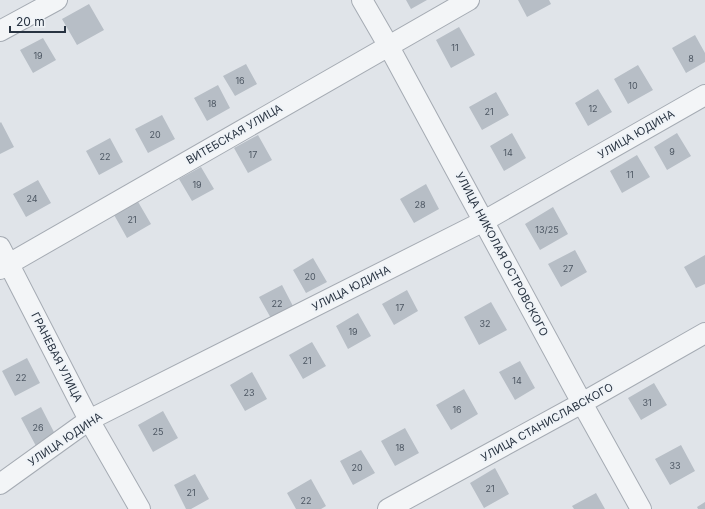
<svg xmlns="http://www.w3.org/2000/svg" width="705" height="509" viewBox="0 0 705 509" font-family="Inter,sans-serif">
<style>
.building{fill:#b7bec6}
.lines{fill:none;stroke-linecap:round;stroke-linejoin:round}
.street-casing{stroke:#a5abb3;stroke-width:22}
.street{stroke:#f3f5f7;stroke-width:20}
.labels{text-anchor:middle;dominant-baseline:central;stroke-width:4;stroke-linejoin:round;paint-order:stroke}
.number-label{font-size:9px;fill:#4c5662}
.street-label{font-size:11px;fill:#283341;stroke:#eff3f7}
</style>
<rect width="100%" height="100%" fill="#e0e4e9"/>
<!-- building -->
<path class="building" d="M406,0H427L411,9Z
M518,0H549L551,4L527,17Z
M89,4L104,30L77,45L62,19Z
M459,27L475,55L451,68L436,40Z
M695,35L705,53V62L686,73L672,48Z
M43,38L56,60L33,73L20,50Z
M246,64L257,84L235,96L223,76Z
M638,65L653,90L628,104L614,79Z
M218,85L230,108L207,121L194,98Z
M598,89L612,112L588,126L575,103Z
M496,92L509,115L482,130L469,107Z
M162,115L175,139L148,153L135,129Z
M1,122L14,147L0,154V123Z
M512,133L526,158L504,171L490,146Z
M677,133L691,156L667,170L654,147Z
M258,135L272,160L248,173L234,148Z
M110,138L123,162L99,175L86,151Z
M637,155L650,177L622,193L610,171Z
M201,167L214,189L192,201L179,179Z
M38,180L51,203L26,217L13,194Z
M426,184L439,209L414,223L400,199Z
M137,200L151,224L127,238L113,213Z
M553,207L568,234L540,250L525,224Z
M575,250L587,272L561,287L548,264Z
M705,255V284L696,288L684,267Z
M313,258L327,282L306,293L293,270Z
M282,285L294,308L272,320L259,297Z
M407,290L418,311L394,325L382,304Z
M491,302L507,330L479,345L464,317Z
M358,313L371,336L348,349L336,326Z
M312,342L326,366L303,379L289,355Z
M27,358L40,383L15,396L2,371Z
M520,361L535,388L515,400L499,372Z
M252,372L267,399L245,411L230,385Z
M654,383L667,405L641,420L628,398Z
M464,389L478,414L451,430L436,405Z
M41,407L56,436L36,446L21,418Z
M163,411L178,438L153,452L138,425Z
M405,428L419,453L395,466L381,441Z
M681,445L695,471L670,485L655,459Z
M361,450L375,473L353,485L340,461Z
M495,468L509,494L484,508L470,483Z
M195,474L209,499L191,509H186L174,485Z
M311,479L326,506L321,509H296L287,493Z
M596,493L605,509H574L572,506Z
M705,502V509H698L697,507Z"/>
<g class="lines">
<defs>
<path id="street" d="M362,0L388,45L582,403L641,509
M0,31L57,0
M0,247L89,420L140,509
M0,269L469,0
M0,484L89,420L484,221L705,95
M388,509L582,403L705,333"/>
</defs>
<!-- street casing -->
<use href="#street" class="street-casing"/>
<!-- street -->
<use href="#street" class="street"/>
</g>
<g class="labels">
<!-- number labels -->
<g class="number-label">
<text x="455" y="47">11</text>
<text x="38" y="55">19</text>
<text x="691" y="58">8</text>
<text x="240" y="80">16</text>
<text x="633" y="85">10</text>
<text x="212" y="103">18</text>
<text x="593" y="108">12</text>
<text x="489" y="111">21</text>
<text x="155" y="134">20</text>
<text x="672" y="151">9</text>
<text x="508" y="152">14</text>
<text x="253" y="154">17</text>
<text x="105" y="156">22</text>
<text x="630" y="174">11</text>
<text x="197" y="184">19</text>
<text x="32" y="198">24</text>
<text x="420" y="204">28</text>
<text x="132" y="219">21</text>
<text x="547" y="229">13/25</text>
<text x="568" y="268">27</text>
<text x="310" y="276">20</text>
<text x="277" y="303">22</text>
<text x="400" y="307">17</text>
<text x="485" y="323">32</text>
<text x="353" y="331">19</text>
<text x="307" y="360">21</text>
<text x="21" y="377">22</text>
<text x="517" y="380">14</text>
<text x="249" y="392">23</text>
<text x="647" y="402">31</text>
<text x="457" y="409">16</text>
<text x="38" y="427">26</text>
<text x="158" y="431">25</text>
<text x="400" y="447">18</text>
<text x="675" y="465">33</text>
<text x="357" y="467">20</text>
<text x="490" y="488">21</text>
<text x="191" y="492">21</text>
<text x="306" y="500">22</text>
</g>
<!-- street labels -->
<g class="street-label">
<text transform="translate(234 134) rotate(-30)">ВИТЕБСКАЯ УЛИЦА</text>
<text transform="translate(636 134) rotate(-30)">УЛИЦА ЮДИНА</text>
<text transform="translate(502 254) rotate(62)">УЛИЦА НИКОЛАЯ ОСТРОВСКОГО</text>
<text transform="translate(351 288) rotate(-27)">УЛИЦА ЮДИНА</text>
<text transform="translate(57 357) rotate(63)">ГРАНЕВАЯ УЛИЦА</text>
<text transform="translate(547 422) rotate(-29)">УЛИЦА СТАНИСЛАВСКОГО</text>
<text transform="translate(65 439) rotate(-34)">УЛИЦА ЮДИНА</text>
</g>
</g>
<!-- scale -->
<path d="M10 26v6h55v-6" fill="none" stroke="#283341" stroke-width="2"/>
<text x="16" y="26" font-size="12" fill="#283341" stroke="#eff3f7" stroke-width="3" paint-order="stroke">20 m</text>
</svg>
